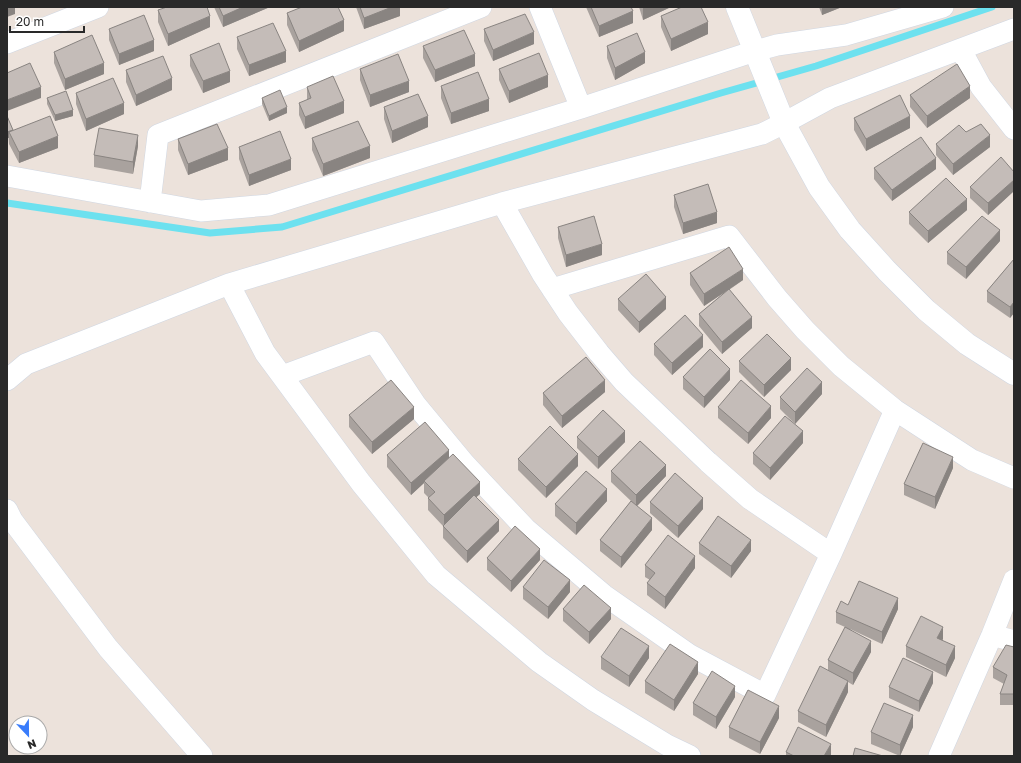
<svg xmlns="http://www.w3.org/2000/svg" width="1021" height="763" viewBox="0 0 1021 763" font-family="'Golos Text',sans-serif">
<style>
.lines{fill:none;stroke-linecap:round;stroke-linejoin:round}
.stream{stroke:#6de1ef;stroke-width:7}
.street-casing{stroke:#d0d7e2;stroke-width:22}
.secondary-casing{stroke:#d0d7e2;stroke-width:23}
.street{stroke:#fff;stroke-width:21}
.secondary{stroke:#fff;stroke-width:22}
.wall{fill:#a9a29e}
.shaded-wall{fill:#898481}
.building{fill:#c4bcb8;stroke:#898481}
</style>
<rect width="100%" height="100%" fill="#ece2db"/>
<g class="lines">
<!-- stream -->
<path class="stream" d="M7,203L210,233L282,227L721,93L816,66L992,7"/>
<defs>
<path id="street" d="M540,7L581,108L755,51L777,45L846,35L943,7
M7,43L98,7
M961,50L981,87L1014,129
M7,176L201,211L269,205L581,108
M150,202L158,135L481,7
M502,203L543,275L568,313L599,353L624,382L708,462L750,499L831,554
M229,284L265,353L361,483L436,575L539,662L593,700L667,745L690,756
M552,289L729,236L777,298L805,330L841,366L895,410L972,460L1014,478
M282,376L374,342L416,405L464,463L526,529L604,595L690,655L765,695L831,554L895,410
M7,380L26,364L229,284L502,203L762,134L784,123L830,98L1014,29
M7,510L12,520L108,648L202,756
M992,635L1014,641
M939,756L992,635L1014,580"/>
<path id="secondary" d="M737,7L784,123L819,187L850,230L887,271L926,310L967,344L1014,374"/>
</defs>
<!-- street casing -->
<use href="#street" class="street-casing"/>
<!-- secondary casing -->
<use href="#secondary" class="secondary-casing"/>
<!-- street -->
<use href="#street" class="street"/>
<!-- secondary -->
<use href="#secondary" class="secondary"/>
</g>
<!-- wall -->
<path class="wall" d="M214,7H270L223,27Z
M356,7H400V16L364,29Z
M586,7H631L633,23L599,37Z
M639,7H671L643,20Z
M819,7H842L822,15Z
M158,10L210,27L168,46L158,22Z
M287,13L344,31L299,52L287,25Z
M661,16L708,34L671,51L661,27Z
M109,29L154,51L119,65L109,40Z
M484,29L534,44L493,61L484,41Z
M237,37L286,62L249,76L237,49Z
M423,46L475,66L435,82L423,58Z
M607,46L645,63L615,80L607,58Z
M54,52L104,74L65,90L54,63Z
M190,55L230,82L203,93L190,66Z
M360,69L409,92L370,107L360,80Z
M499,69L548,87L509,103L499,80Z
M126,70L172,90L136,106L126,82Z
M441,86L489,111L451,124L441,98Z
M307,87L344,113L305,129L299,115V103L307,100Z
M76,93L124,114L86,131L76,104Z
M910,95L970,98L927,128L910,107Z
M47,98L73,116L55,121L47,104Z
M262,98L287,113L269,121L262,104Z
M384,107L428,127L392,143L384,119Z
M7,116L13,130L58,148L19,163L9,144Z
M854,118L910,128L866,151L854,130Z
M966,132L990,147L953,175L936,155V144Z
M312,138L370,158L323,176L312,150Z
M178,139L228,160L188,175L178,150Z
M138,146L133,174L94,167V155Z
M239,147L291,170L249,186L239,159Z
M874,168L936,169L892,201L874,179Z
M1014,172V191L988,215L970,198V187Z
M674,195L717,223L683,234L674,207Z
M967,210L928,243L909,224V212Z
M1014,225V240L1013,239V227Z
M558,227L602,255L566,267L558,238Z
M1000,241L966,279L947,264V252Z
M1014,259V313L1010,318L987,302V291Z
M690,273L743,280L729,290L752,328L722,354L699,326V314L725,292L704,306L690,285Z
M618,299L666,309L639,333L618,310Z
M654,344L703,347L672,375L654,355Z
M739,361L791,370L764,397L739,372Z
M683,377L730,380L704,408L683,389Z
M605,392L562,428L543,405V393Z
M822,394L795,424L780,409V397Z
M718,407L771,418L748,444L718,418Z
M349,415L414,419L372,454L349,427Z
M577,437L625,442L598,469L577,448Z
M803,443L770,480L753,464V453Z
M387,455L449,458L480,494L476,497L499,531L467,563L443,538V526L428,510V498H429L424,493V483L411,495L387,467Z
M518,459L578,466L546,498L518,470Z
M953,468L935,509L904,495V484Z
M611,471L666,476L637,506L652,530L621,568L600,551V540L631,501L611,482Z
M607,501L576,535L555,516V504Z
M650,502L703,509L678,538L650,513Z
M699,543L751,551L731,578L699,554Z
M487,558L540,560L511,592L487,570Z
M645,565L695,568L665,609L647,595V583L650,580L645,577Z
M523,587L570,592L548,619L523,599Z
M848,605L898,609L882,644L850,629L871,652L853,685L848,682V692L826,737L798,722V711L828,670V660L845,627L836,623V612Z
M563,609L611,619L589,644L563,621Z
M943,639L942,640L955,658L946,677L906,657V646Z
M1014,647V705H1000V694L1004,684L993,678V667Z
M601,657L649,658L629,687L601,669Z
M698,674L674,711L645,693V681Z
M933,683L919,712L889,698V687Z
M735,697L716,729L693,715V703Z
M779,718L760,754L729,738V727Z
M913,727L900,756L871,744V732Z
M786,752L831,755L830,756H786Z"/>
<!-- shaded-wall -->
<path class="shaded-wall" d="M7,7H15V14L7,17Z
M243,7H270L223,27V16Z
M392,7H400V16L364,29V18Z
M646,7H671L643,20V8Z
M822,7H842L822,15Z
M633,11V23L599,37V26Z
M210,16V27L168,46V34Z
M344,20V31L299,52V41Z
M708,22V34L671,51V39Z
M534,32V44L493,61V50Z
M154,40V51L119,65V54Z
M286,51V62L249,76V65Z
M645,52V63L615,80V68Z
M475,54V66L435,82V70Z
M104,63V74L65,90V79Z
M230,71V82L203,93V81Z
M548,75V87L509,103V91Z
M172,78V90L136,106V95Z
M409,81V92L370,107V95Z
M970,86V98L927,128V116Z
M41,87V98L7,111V100Z
M489,99V111L451,124V113Z
M344,101V113L305,129V117Z
M124,103V114L86,131V119Z
M287,107V113L269,121V116Z
M73,110V116L55,121V115Z
M428,116V127L392,143V131Z
M910,116V128L866,151V139Z
M13,130L9,132V138H7V132Z
M138,135V146L133,174V162Z
M990,135V147L953,175V164Z
M58,136V148L19,163V152Z
M370,146V158L323,176V164Z
M228,148V160L188,175V164Z
M936,158V169L892,201V190Z
M291,159V170L249,186V175Z
M1014,180V191L988,215V203Z
M967,199V210L928,243V231Z
M717,212V223L683,234V223Z
M1000,230V241L966,279V267Z
M602,244V255L566,267V255Z
M743,269V280L704,306V294Z
M666,297V309L639,333V322Z
M1014,302V313L1010,318V307Z
M752,317V328L722,354V342Z
M703,335V347L672,375V363Z
M791,358V370L764,397V385Z
M730,369V380L704,408V397Z
M605,380V392L562,428V416Z
M822,382V394L795,424V412Z
M771,406V418L748,444V433Z
M414,407V419L372,454V442Z
M625,431V442L598,469V457Z
M803,431V443L770,480V468Z
M449,450V461L424,481V483L411,495V483Z
M578,454V466L546,498V487Z
M953,457V468L935,509V497Z
M666,465V476L636,507V495Z
M480,482V494L444,527V515Z
M607,489V501L576,535V523Z
M703,498V509L678,538V526Z
M652,518V530L621,568V557Z
M499,520V531L467,563V551Z
M751,540V551L731,578V566Z
M540,549V560L511,592V581Z
M695,556V568L665,609V597Z
M570,580V592L548,619V607Z
M898,598V609L882,644V632Z
M611,608V619L589,644V632Z
M943,627V639L937,649V638Z
M871,641V652L853,685V673Z
M649,646V658L629,687V676Z
M955,646V658L946,677V665Z
M698,662V674L674,711V700Z
M933,672V683L919,712V701Z
M848,681V692L826,737V725Z
M735,686V697L716,729V717Z
M779,706V718L760,754V742Z
M913,715V727L900,756V745Z
M831,744V755L830,756H824Z"/>
<!-- building -->
<path class="building" d="M167,7H207L210,16L168,34L158,10Z
M219,7H243L223,16Z
M302,7H338L344,20L299,41L287,13Z
M360,7H392L364,18Z
M591,7H631L633,11L599,26Z
M682,7H701L708,22L671,39L661,16Z
M525,14L534,32L493,50L484,29Z
M144,15L154,40L119,54L109,29Z
M273,23L286,51L249,65L237,37Z
M464,30L475,54L435,70L423,46Z
M637,33L645,52L615,68L607,46Z
M92,35L104,63L65,79L54,52Z
M219,43L230,71L203,81L190,55Z
M539,53L548,75L509,91L499,69Z
M398,54L409,81L370,95L360,69Z
M163,56L172,78L136,95L126,70Z
M30,63L41,87L7,100V73Z
M957,64L970,86L927,116L910,95Z
M478,72L489,99L451,113L441,86Z
M333,76L344,101L305,117L299,103L311,98L307,87Z
M113,78L124,103L86,119L76,93Z
M280,90L287,107L269,116L262,98Z
M66,91L73,110L55,115L47,98Z
M418,94L428,116L392,131L384,107Z
M900,95L910,116L866,139L854,118Z
M7,116L13,130L7,132Z
M50,116L58,136L19,152L9,132Z
M358,121L370,146L323,164L312,138Z
M217,124L228,148L188,164L178,139Z
M981,124L990,135L953,164L936,144L959,125L966,132Z
M99,128L138,135L133,162L94,155Z
M280,131L291,159L249,175L239,147Z
M921,137L936,158L892,190L874,168Z
M1001,157L1014,172V180L988,203L970,187Z
M946,178L967,199L928,231L909,212Z
M708,184L717,212L683,223L674,195Z
M594,216L602,244L566,255L558,227Z
M982,216L1000,230L966,267L947,252Z
M729,247L743,269L704,294L690,273Z
M1014,259V302L1010,307L987,291Z
M646,274L666,297L639,322L618,299Z
M729,289L752,317L722,342L699,314Z
M685,315L703,335L672,363L654,344Z
M767,334L791,358L764,385L739,361Z
M710,349L730,369L704,397L683,377Z
M586,357L605,380L562,416L543,393Z
M807,368L822,382L795,412L780,397Z
M391,380L414,407L372,442L349,415Z
M741,380L771,406L748,433L718,407Z
M603,410L625,431L598,457L577,437Z
M785,416L803,431L770,468L753,453Z
M425,422L449,450L411,483L387,455Z
M550,426L578,454L546,487L518,459Z
M640,441L666,465L636,495L611,471Z
M923,443L953,457L935,497L904,484Z
M453,454L480,482L444,515L428,498L435,492L424,481Z
M586,471L607,489L576,523L555,504Z
M675,473L703,498L678,526L650,502Z
M474,495L499,520L467,551L443,526Z
M631,501L652,518L621,557L600,540Z
M718,516L751,540L731,566L699,543Z
M515,526L540,549L511,581L487,558Z
M668,535L695,556L665,597L647,583L655,573L645,565Z
M544,560L570,580L548,607L523,587Z
M859,581L898,598L882,632L836,612L841,601L848,605Z
M584,585L611,608L589,632L563,609Z
M921,616L943,627L937,638L955,646L946,665L906,646Z
M845,627L871,641L853,673L828,660Z
M621,628L649,646L629,676L601,657Z
M670,644L698,662L674,700L645,681Z
M1006,645L1014,647V694H1000L1007,675L993,667Z
M903,658L933,672L919,701L889,687Z
M820,666L848,681L826,725L798,711Z
M712,671L735,686L716,717L693,703Z
M748,690L779,706L760,742L729,727Z
M884,703L913,715L900,745L871,732Z
M798,727L831,744L824,756H794L786,752Z
M855,748L883,756H853Z"/>
<!-- border -->
<rect width="1021" height="763" fill="none" stroke="#292929" stroke-width="16"/>
<!-- north arrow -->
<g transform="translate(28 735) rotate(158)"><circle r="19" fill="#ffffff" stroke="#a9a9a9"/>
<path d="M0-3L7 15L0 10L-7 15Z" fill="#397cfb"/>
<text y="-6" font-size="11" font-weight="bold" text-anchor="middle" fill="#292929">N</text>
</g>
<!-- scale -->
<path d="M10 26v6h74v-6" fill="none" stroke="#292929" stroke-width="2"/>
<text x="16" y="26" font-size="12" fill="#292929" stroke="#ffffff" stroke-width="3" paint-order="stroke">20 m</text>
</svg>
